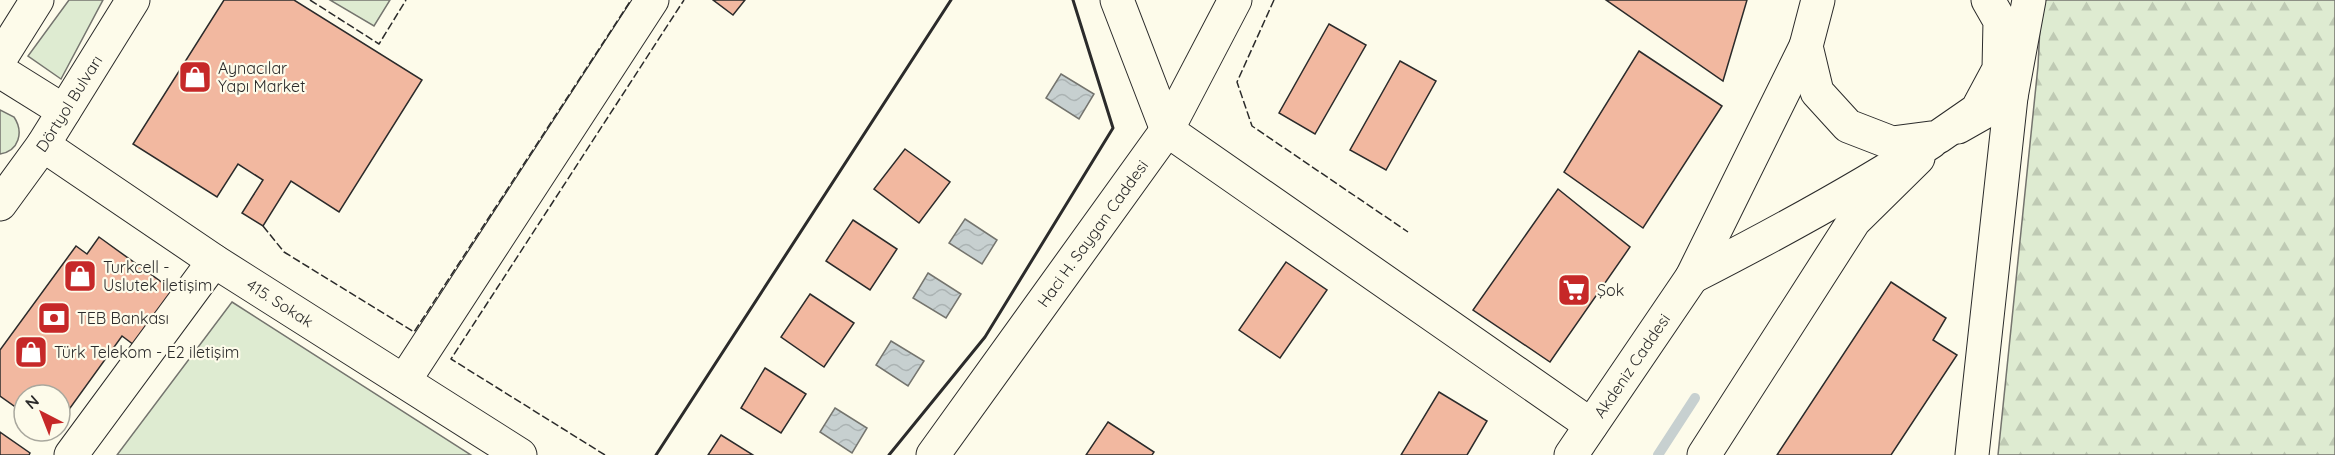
<svg xmlns="http://www.w3.org/2000/svg" width="2335" height="455" viewBox="0 0 2335 455" font-family="Quicksand,sans-serif">
<style>
.green{fill:#deebd1;stroke:#74746e;stroke-width:1.5}
.forest{fill:url(#forest-firs);stroke:#74746e;stroke-width:1.5}
.water{fill:url(#water-waves);stroke:#74746e;stroke-width:1.5}
.lines{fill:none;stroke-linecap:round;stroke-linejoin:round}
.stream{stroke:#c7d0d0;stroke-width:10}
.building{fill:#f2b8a0;stroke:#2b2b2b;stroke-width:1.5}
.minor-casing{stroke:#2b2b2b;stroke-width:35}
.major-casing{stroke:#2b2b2b;stroke-width:35}
.minor{stroke:#fdfbea;stroke-width:33}
.major{stroke:#fdfbea;stroke-width:33}
.fence{stroke:#2b2b2b;stroke-width:1.5;stroke-dasharray:8 3;stroke-linecap:butt}
.wall{stroke:#2b2b2b;stroke-width:3}
.labels{text-anchor:middle;dominant-baseline:central;stroke-width:4.5;stroke-linejoin:round;paint-order:stroke}
.poi-label{font-size:16px;fill:#2b2b2b;stroke:#fdfbea;text-anchor:start}
.street-label{font-size:16px;fill:#2b2b2b;stroke:#fdfbea}
</style>
<defs>
<pattern id="forest-firs" width="22" height="20" patternUnits="userSpaceOnUse" patternTransform="scale(1.5)"><rect width="22" height="20" fill="#deebd1"/><path d="M5 1l3.5 6h-7zM16 11l3.5 6h-7z" fill="#bfcab4"/></pattern>
<pattern id="water-waves" width="16" height="10" patternUnits="userSpaceOnUse" patternTransform="scale(1.5)"><rect width="16" height="10" fill="#c7d0d0"/><path d="M0 5q4-4 8 0t8 0" fill="none" stroke="#abb3b3"/></pattern>
</defs>
<rect width="100%" height="100%" fill="#fdfbea"/>
<!-- green -->
<path class="green" d="M69,0H103L61,79L28,56Z
M330,0H390L374,26Z
M0,110L14,117C24,132 19,151 0,154Z
M232,302L471,455H117Z"/>
<!-- forest -->
<path class="forest" d="M2045,0H2335V455H1998L2038,66L2040,26Z"/>
<!-- water -->
<path class="water" d="M1061,74L1094,94L1079,119L1046,98Z
M965,219L997,240L982,264L949,243Z
M928,273L961,294L946,318L913,298Z
M891,341L924,361L908,386L876,365Z
M835,408L867,428L852,453L820,432Z"/>
<g class="lines">
<!-- stream -->
<path class="stream" d="M1658,455L1695,398"/>
</g>
<!-- building -->
<path class="building" d="M224,0H294L422,80L339,212L291,181L263,226L242,213L263,180L238,164L217,197L133,144Z
M713,0H745L733,15Z
M1606,0H1747L1723,81Z
M1329,24L1366,45L1315,134L1279,113Z
M1639,51L1722,106L1643,228L1564,172Z
M1400,61L1436,81L1386,170L1350,150Z
M905,149L950,182L919,223L874,189Z
M1558,189L1630,247L1550,362L1473,310Z
M853,220L897,249L870,290L826,261Z
M99,237L178,294L138,348L122,336L60,422V395H24V413L0,396V350L76,246L87,254Z
M1286,262L1327,290L1280,358L1239,330Z
M1891,282L1946,318L1933,340L1957,355L1891,455H1777Z
M810,294L854,323L824,367L781,337Z
M765,368L806,394L781,433L741,408Z
M1439,392L1487,421L1467,455H1401Z
M1108,422L1154,452L1152,455H1086Z
M0,432L30,453L29,455H0Z
M721,435L753,455H708Z"/>
<g class="lines">
<defs>
<g id="minor">
<path d="M1117,0L1167,130L1591,425"/>
<path d="M1958,127L2011,97"/>
<path id="s1" d="M43,145L214,261L520,455"/>
<path d="M404,381L652,0"/>
<path d="M71,455L214,261"/>
<path id="s2" d="M933,455L1167,130L1235,0"/>
<path d="M1704,455L1854,221L1918,158"/>
<path d="M1972,455L2011,97L2029,0"/>
</g>
<g id="major">
<path d="M1818,0L1806,46L1817,92L1848,126L1892,143L1938,137L1977,110L1999,69L2000,21L1988,0"/>
<path d="M0,59L37,0"/>
<path d="M0,71L64,111"/>
<path id="s3" d="M0,204L43,145L133,0"/>
<path d="M1692,277C1774,235 1854,192 1931,142"/>
<path id="s4" d="M1571,455L1692,277L1806,46"/>
</g>
</defs>
<!-- minor casing -->
<use href="#minor" class="minor-casing"/>
<!-- major casing -->
<use href="#major" class="major-casing"/>
<!-- minor -->
<use href="#minor" class="minor"/>
<!-- major -->
<use href="#major" class="major"/>
<!-- fence -->
<path class="fence" d="M310,0L379,44L406,0
M1274,0L1237,82L1252,126L1408,232
M263,226L284,252L414,332L631,0
M605,455L451,359L684,0"/>
<!-- wall -->
<path class="wall" d="M656,455L951,0
M889,455L985,337L1113,128L1073,0"/>
</g>
<!-- icons -->
<defs>
<symbol id="shop-square" viewBox="-11 -11 22 22"><rect x="-9" y="-9" width="18" height="18" rx="4" fill="#c62828" stroke="#fdfbea"/><path d="M-5-2.5h2.3a2.7 3.5 0 0 1 5.4 0H5L5.5 6h-11ZM-1.5-2.5h3a1.5 2.3 0 0 0-3 0Z" fill="#fff"/></symbol>
<symbol id="supermarket-square" viewBox="-11 -11 22 22"><rect x="-9" y="-9" width="18" height="18" rx="4" fill="#c62828" stroke="#fdfbea"/><path d="M-6-5.5h2.5l.6 2H6L4.5 2H-2.5L-4.4-4H-6ZM-1.5 3.2a1.3 1.3 0 1 0 .1 0ZM3 3.2a1.3 1.3 0 1 0 .1 0Z" fill="#fff"/></symbol>
<symbol id="bank-square" viewBox="-11 -11 22 22"><rect x="-9" y="-9" width="18" height="18" rx="4" fill="#c62828" stroke="#fdfbea"/><path d="M-6-4H6V4H-6ZM0-2.3a2.3 2.3 0 1 0 0 4.6a2.3 2.3 0 1 0 0-4.6Z" fill="#fff"/></symbol>
</defs>
<g fill-rule="evenodd">
<use href="#shop-square" x="176" y="58" width="38" height="38"/>
<use href="#shop-square" x="61" y="257" width="38" height="38"/>
<use href="#supermarket-square" x="1555" y="271" width="38" height="38"/>
<use href="#bank-square" x="35" y="299" width="38" height="38"/>
<use href="#shop-square" x="12" y="333" width="38" height="38"/>
</g>
<g class="labels">
<!-- poi labels -->
<g class="poi-label">
<text x="218" y="68">Aynacılar<tspan x="218" dy="18">Yapı Market</tspan></text>
<text x="103" y="267">Turkcell -<tspan x="103" dy="18">Uslutek iletişim</tspan></text>
<text x="1597" y="290">Şok</text>
<text x="77" y="318">TEB Bankası</text>
<text x="54" y="352">Türk Telekom - E2 iletişim</text>
</g>
<!-- street labels -->
<g class="street-label">
<text stroke="none"><textPath href="#s3" startOffset="122">Dörtyol Bulvarı</textPath></text>
<text stroke="none"><textPath href="#s2" startOffset="273">Haci H. Saygan Caddesi</textPath></text>
<text stroke="none"><textPath href="#s1" startOffset="285">415. Sokak</textPath></text>
<text stroke="none"><textPath href="#s4" startOffset="108">Akdeniz Caddesi</textPath></text>
</g>
</g>
<!-- north arrow -->
<g transform="translate(42 413) rotate(318)"><circle r="28" fill="#fdfbea" stroke="#a9a89e" stroke-width="1.5"/>
<path d="M0-4.5L10 22L0 15L-10 22Z" fill="#c62828"/>
<text y="-9" font-size="16" font-weight="bold" text-anchor="middle" fill="#2b2b2b">N</text>
</g>
</svg>
